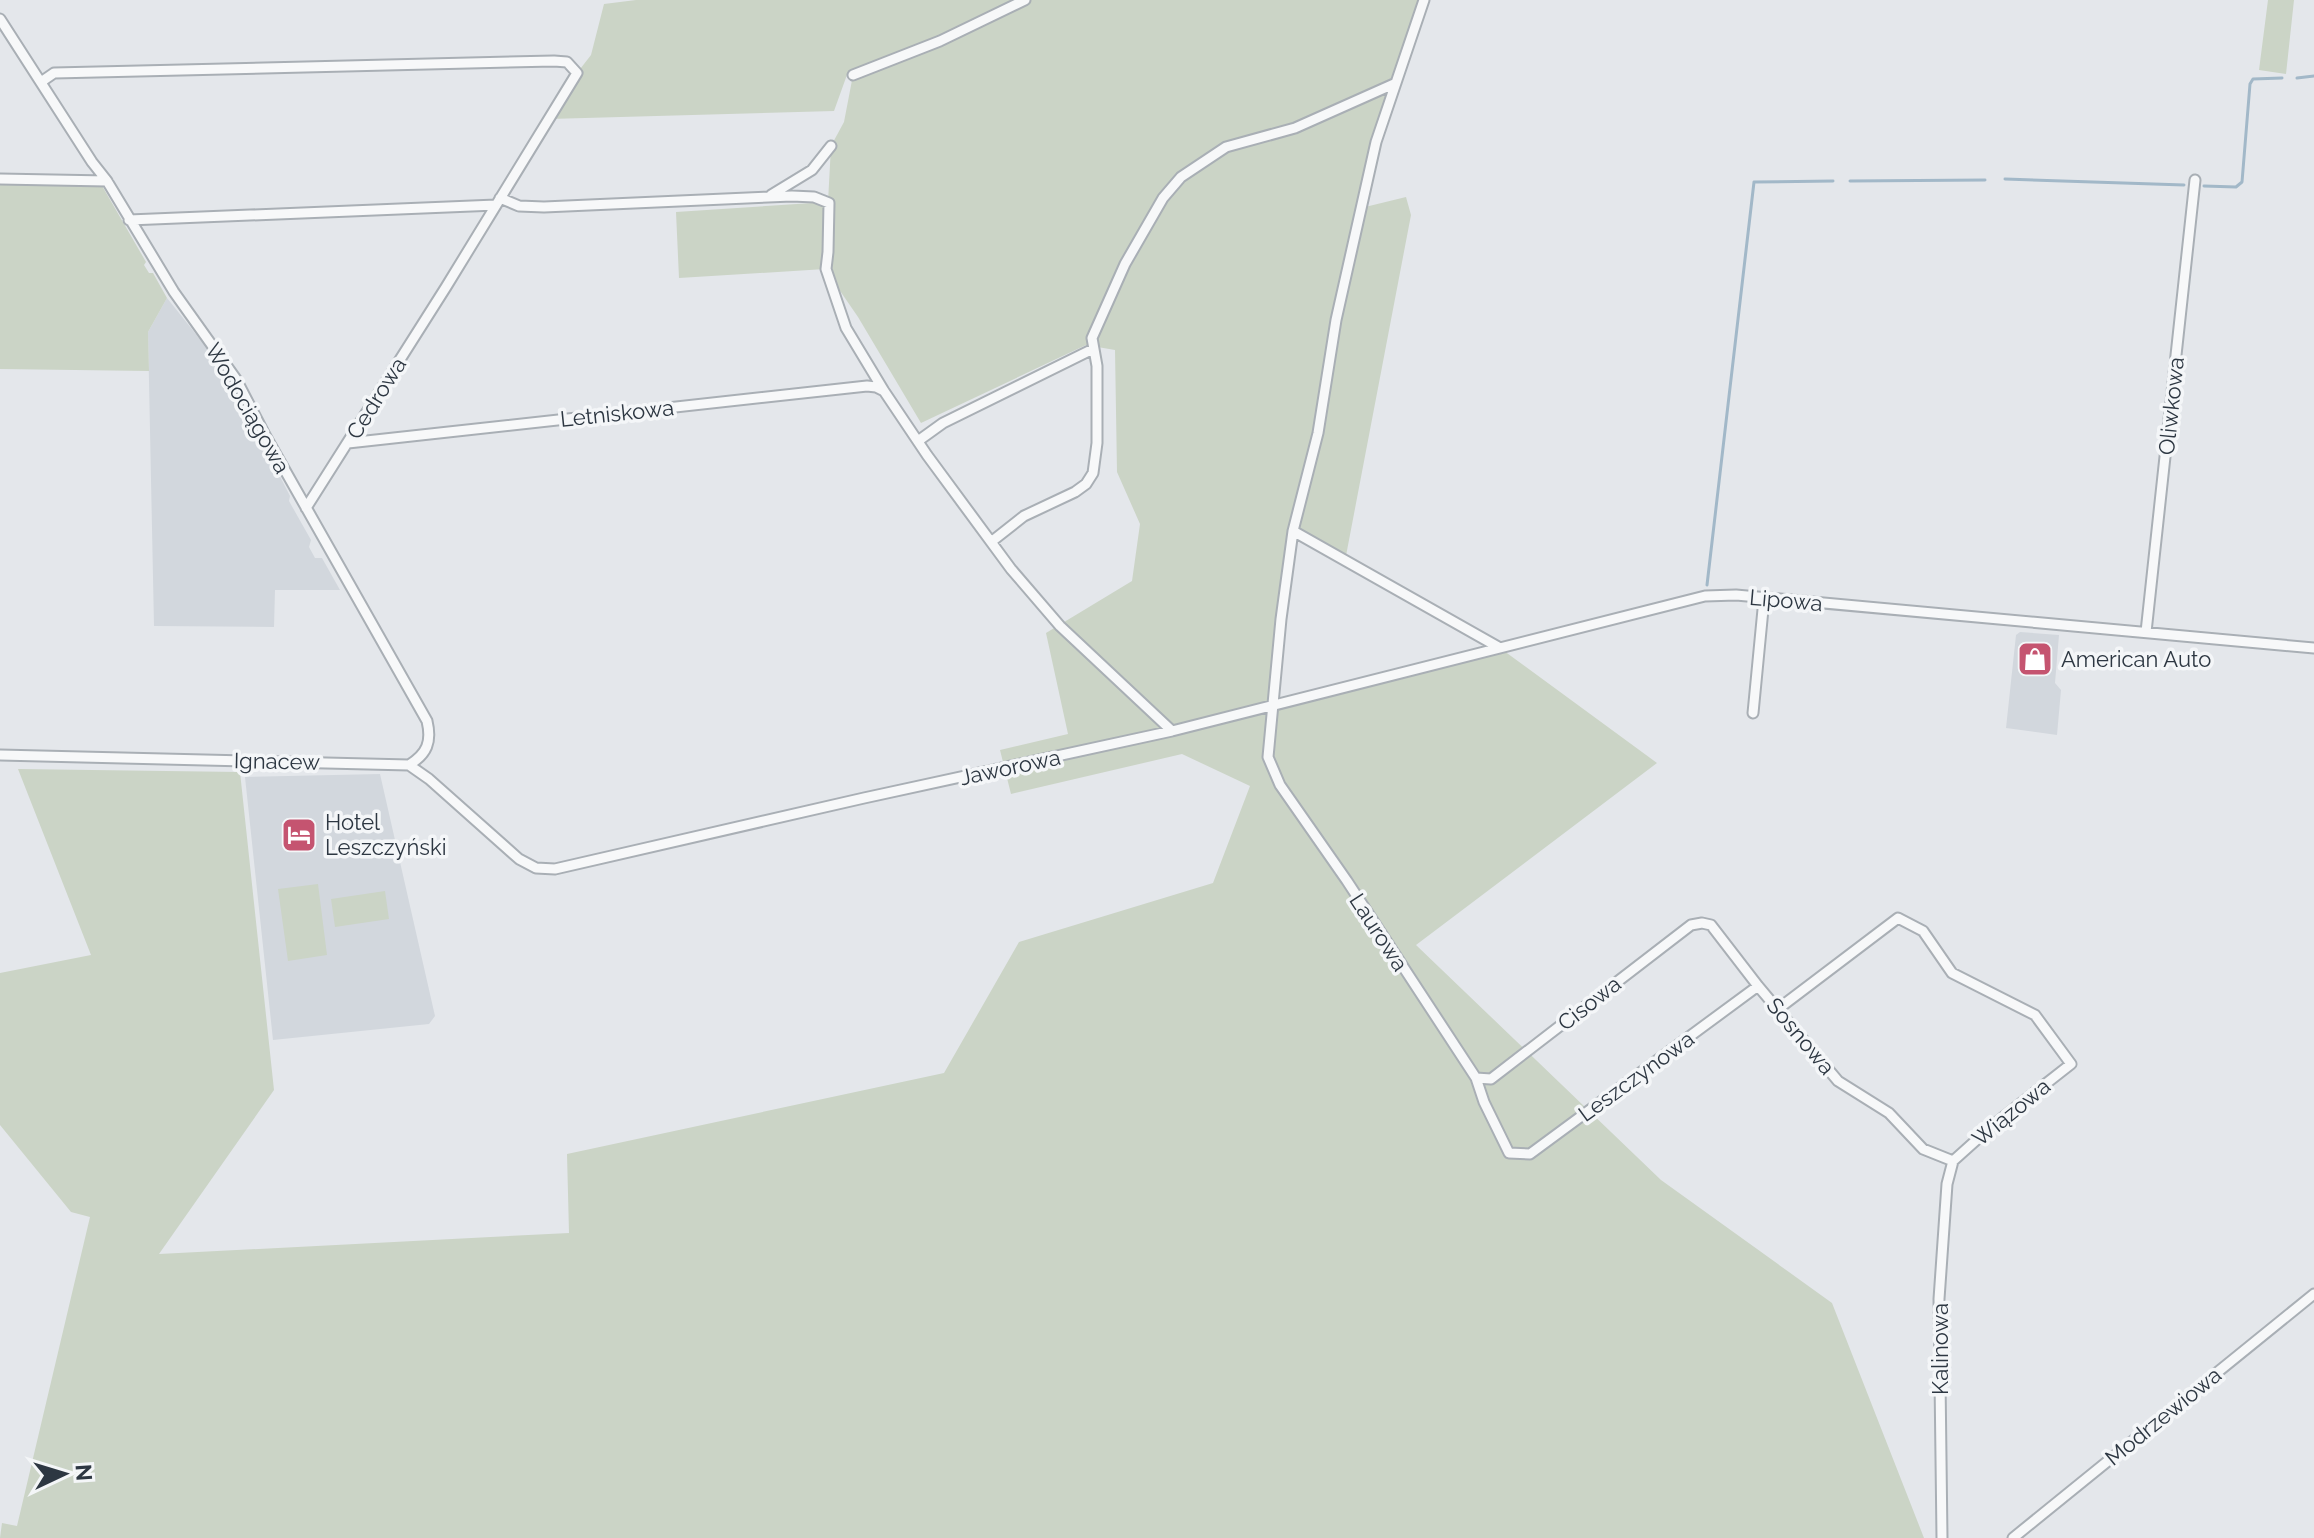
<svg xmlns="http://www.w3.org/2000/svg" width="2314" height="1538" viewBox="0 0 2314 1538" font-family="Raleway,sans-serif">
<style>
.built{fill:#d2d7dd}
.green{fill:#cbd4c6}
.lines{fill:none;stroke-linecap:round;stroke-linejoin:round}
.stream{stroke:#a2b8c8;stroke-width:3}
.minor-casing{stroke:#a9afb5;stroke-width:13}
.minor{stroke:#f7f8f9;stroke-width:9}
.labels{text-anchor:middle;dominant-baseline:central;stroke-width:7;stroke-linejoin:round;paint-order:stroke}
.street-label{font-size:22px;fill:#2d3742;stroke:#f4f6f8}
.poi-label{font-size:22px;fill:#2d3742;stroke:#f4f6f8;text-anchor:start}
</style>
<rect width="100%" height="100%" fill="#e4e7eb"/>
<!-- built -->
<path class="built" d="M167,298L227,373L290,496L289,501L311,540L309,547L315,558H322L340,590H275L274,627L154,626L148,332Z
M2020,632L2059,635L2055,683L2061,690L2057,735L2006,728L2016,635Z
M380,774L435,1016L429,1024L273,1040L245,777Z"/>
<!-- green -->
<path class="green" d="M636,0H1422L1361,208L1406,197L1411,215L1345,561L1294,532L1272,706L1500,648L1657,763L1416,945L1661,1180L1832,1303L1924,1538H0L2,1523L17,1526L90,1217L71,1212L0,1125V973L91,955L18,769L240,772L274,1090L159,1254L569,1233L567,1154L944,1073L1019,942L1213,883L1250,786L1182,754L1011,794L1000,750L1068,734L1046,633L1132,581L1140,524L1117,472L1115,350L1086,345L921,423L858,317L825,269L679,278L676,212L828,202L831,146L844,122L853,75L918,48L848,72L834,111L549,119L577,73L591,55L604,4Z
M2268,0H2294L2286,74L2259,70Z
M0,183L101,184L146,262L144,265L149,273H153L167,298L148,332L149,371L0,369Z
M318,884L327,955L288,961L278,889Z
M385,891L389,919L335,927L331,899Z"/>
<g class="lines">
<!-- stream -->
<path class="stream" d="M2297,78L2314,76
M2005,179L2184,185
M1850,181L1985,180
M2204,186L2236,187L2242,182L2250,84L2253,79L2282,78
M1707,585L1754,182L1833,181"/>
<defs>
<path id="minor" d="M1424,0L1376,142L1336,320L1318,433L1293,531L1281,619L1268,757L1280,785L1347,881L1476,1078L1484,1102L1509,1153L1530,1154L1758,986
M0,19L92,162L107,181L174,292L236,379L265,435L427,721C432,742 427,754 409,765
M853,75L940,41L1025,0
M41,82L54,73L554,61L567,62L577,73L446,287L306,508
M0,179L107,181
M771,195L812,170L831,146
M500,198L519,206L544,207L792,196L814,197L829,203L828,252L826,269L846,328L884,391L927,455L1011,569L1060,626L1172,731
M129,220L496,205
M918,441L943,423L1093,349
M348,443L867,386L876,387L884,391
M1293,531L1500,648
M991,542L1024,516L1075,492L1086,484L1093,473L1097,443V366L1092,338L1125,264L1163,198L1181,177L1226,147L1295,128L1396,83
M2146,632L2195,180
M1753,713L1764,599
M0,755L409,765L429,779L519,859L536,868L555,869L864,798L1172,731L1705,596L1736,595L2314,648
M1778,1009L1898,918L1923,931L1952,973L2035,1015L2071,1064L1992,1126L1953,1161
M1476,1078L1491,1079L1691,925L1702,923L1711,925L1758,986L1838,1081L1889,1113L1923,1149L1953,1161
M1942,1538L1939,1299L1947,1184L1953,1161
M2013,1538L2314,1294"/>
</defs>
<!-- minor casing -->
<use href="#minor" class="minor-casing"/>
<!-- minor -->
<use href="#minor" class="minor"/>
</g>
<!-- icons -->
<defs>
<symbol id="shop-square" viewBox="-11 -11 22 22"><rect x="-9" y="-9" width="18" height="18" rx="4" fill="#c55470" stroke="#f4f6f8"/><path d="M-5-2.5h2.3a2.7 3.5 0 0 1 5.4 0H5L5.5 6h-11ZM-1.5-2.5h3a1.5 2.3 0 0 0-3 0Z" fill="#fff"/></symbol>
<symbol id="hotel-square" viewBox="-11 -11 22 22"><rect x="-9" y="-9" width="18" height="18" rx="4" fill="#c55470" stroke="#f4f6f8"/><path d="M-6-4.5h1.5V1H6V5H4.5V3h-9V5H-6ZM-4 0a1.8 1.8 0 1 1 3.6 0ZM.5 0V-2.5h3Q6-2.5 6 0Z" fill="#fff"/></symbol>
</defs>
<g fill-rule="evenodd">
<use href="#shop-square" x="2015" y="639" width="40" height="40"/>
<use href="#hotel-square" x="279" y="815" width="40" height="40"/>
</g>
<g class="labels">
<!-- street labels -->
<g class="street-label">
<text transform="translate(376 398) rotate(-58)">Cedrowa</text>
<text transform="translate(2171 406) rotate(-84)">Oliwkowa</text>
<text transform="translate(248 408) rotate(60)">Wodociągowa</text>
<text transform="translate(617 413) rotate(-6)">Letniskowa</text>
<text transform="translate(1786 600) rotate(5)">Lipowa</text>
<text transform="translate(277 761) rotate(1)">Ignacew</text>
<text transform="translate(1010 767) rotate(-12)">Jaworowa</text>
<text transform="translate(1379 932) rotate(57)">Laurowa</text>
<text transform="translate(1589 1003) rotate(-38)">Cisowa</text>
<text transform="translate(1801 1036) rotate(50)">Sosnowa</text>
<text transform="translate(1636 1076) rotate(-36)">Leszczynowa</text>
<text transform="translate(2011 1112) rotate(-39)">Wiązowa</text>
<text transform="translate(1940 1349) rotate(-90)">Kalinowa</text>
<text transform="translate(2163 1416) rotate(-39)">Modrzewiowa</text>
</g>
<!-- poi labels -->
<g class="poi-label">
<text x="2061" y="659">American Auto</text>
<text x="325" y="822">Hotel<tspan x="325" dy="25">Leszczyński</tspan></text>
</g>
</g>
<!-- north arrow -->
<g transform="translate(64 1474) rotate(86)" stroke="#f4f6f8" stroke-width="6" paint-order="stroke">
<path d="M0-6L14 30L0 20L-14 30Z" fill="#2d3742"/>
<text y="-12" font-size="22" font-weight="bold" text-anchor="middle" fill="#2d3742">N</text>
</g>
</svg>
